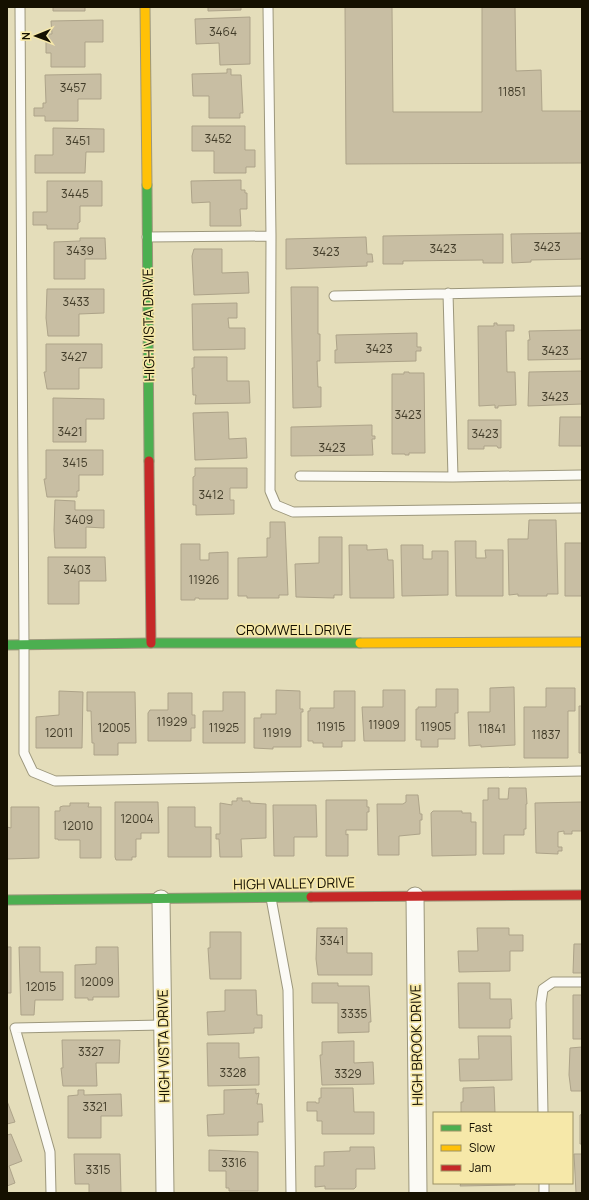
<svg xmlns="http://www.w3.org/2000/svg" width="589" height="1200" viewBox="0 0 589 1200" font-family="Manrope,sans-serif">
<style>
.building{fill:#c8bea3;stroke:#ada389}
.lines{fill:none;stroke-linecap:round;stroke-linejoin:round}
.lane-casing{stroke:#9c977c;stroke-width:11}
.street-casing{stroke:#9c977c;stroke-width:19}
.fast-casing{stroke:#9c977c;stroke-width:11}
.slow-casing{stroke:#9c977c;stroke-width:11}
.jam-casing{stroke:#9c977c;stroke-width:11}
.lane{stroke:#fbfaf5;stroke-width:9}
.street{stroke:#fbfaf5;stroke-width:17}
.fast{stroke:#4caf50;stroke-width:9}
.slow{stroke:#ffc107;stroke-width:9}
.jam{stroke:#c62828;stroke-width:9}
.labels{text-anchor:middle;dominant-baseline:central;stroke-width:3.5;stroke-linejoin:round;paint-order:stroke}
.number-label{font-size:12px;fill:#423c29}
.street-label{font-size:14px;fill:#151000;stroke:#f6e8a9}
</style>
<rect width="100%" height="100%" fill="#e4ddba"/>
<!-- building -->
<path class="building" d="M53,7H85V11H53Z
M208,7H241V10L208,11Z
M345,7H392L393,112H482V7H515L516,71L541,70L542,111H582V163L346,164Z
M250,17V64L220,65L219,43L196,44L195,19Z
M103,20V42H85V67H51V53H46V34H52L51,21Z
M227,69H231V75H241L243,113H240V118H209V96H193L192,74L227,73Z
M101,74V99H78V121H45V116H34V108H43V103H46L45,75Z
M192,126H245V150H255V167H246V173H214V151H192Z
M53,128L104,129V152H86L85,173H35V155H53Z
M241,180V190H245V193H247V209H240L241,226H210V202L192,203L191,181Z
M47,181H102V206H80V222L78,223V229H47V225H33V212H47Z
M582,233V259L531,260V262L512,263L511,234Z
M503,234V263H483V260L403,261V264H383V236Z
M366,237L367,254H372L373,262H367V266L286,269V239Z
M80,238H105L106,259H85V279H54V242L80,241Z
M194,249H222V273L248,272L249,293L194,295L192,256Z
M291,287H318V334H320V361H317L318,387H321V407L293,408Z
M47,289H104V313L79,314V336H48L46,318Z
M237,303V318H228L229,328H245V349L193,350L192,304Z
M494,323H497V325H514V331H506L507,372H515L516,405L498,406V408H495V405L479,406L478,326H494Z
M582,330V359L528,360V340H530L529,331Z
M417,333V347H421V351H416V361L335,363V350H337L336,335Z
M46,344H102V368H79V389H47L44,372H46Z
M194,357H227V381H249L250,403L195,404L196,395H193L192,368H194Z
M582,371V404L528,406L529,372Z
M404,372H409V373H424L425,453H409V455H405V454H392V374H404Z
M53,398L104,399V419H86V442H53Z
M228,412L229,439L246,438L247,458L195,460L193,413Z
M560,417H582V446H559Z
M468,420H501V448H498L497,446H484V449H468Z
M372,425V436H375V439H372L373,455L291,456V427Z
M46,450H103V475H79V491H77V497H47L44,479H46Z
M195,468H247V488H230V500H234V514L196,515V505H193V477L195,476Z
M55,500L75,501V510H104V528L86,527V548H55L54,530Z
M529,520H556L558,594H547V596H518V594L509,595L508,539H528Z
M270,522H285L288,595H279V598H247V596H238V558L267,557V538H270Z
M319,537H342V595H334V598L296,597L295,564L319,563Z
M455,541H476V558H486L485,550H503V596H456Z
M565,543H582V596H565Z
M181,544H200V560H209V553L228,552V599H199V598H195V600H181Z
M349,545H367V550L387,549L388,560H393L394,598H350Z
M401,545H423V559H432V551H448V595L402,596Z
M48,557H105L106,581H79V604H48Z
M514,687L515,745L481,747V745L469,746L468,712H490V688Z
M546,688H575V711H568V758H524V707H546Z
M436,689H458V713H455V739H438V747H421V740H416V709H418V707H436Z
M276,690L300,691V709H303V712H301V747H273V749L254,748V718H261V714H276Z
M383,690H405V741H364L362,707H383Z
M59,691L83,692L82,748H36V717L59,715Z
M334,691H355V741H342V747H323V743H313V741H308V711H310V708H334Z
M87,692H135L136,743H118V755H94V743H92L91,711H87Z
M223,692H245V743H203V711H223Z
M168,693H192V715H195V728H191V741H148V713L150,710H168Z
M579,706H582V753H579Z
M488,788H499V799H508L509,788H526L527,804H526V829H524V835H504V854H483V800H488Z
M406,795H418L420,814H422V820H420V834L399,836V855H378L377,804H403L406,802Z
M237,798H242V801H250V803L266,804V838L241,839L242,857H220L219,839H216V834H220V803L232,805V801H237Z
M326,800H367V807H369V812H367V830H346V835L348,834V856H326Z
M115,802H158L159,833H141V839H136V857H132V860H116L115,857Z
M582,802V831H572V834H564V831L558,832V847H562V851H558V854L536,853L535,803Z
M70,803H89L88,807H101V858H80V840H58V839H55V811H60V807L63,806H70Z
M273,805H316L317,837H294V856H274Z
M11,807H39V858L7,859V827L11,828Z
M168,807H195V827H211V857H168Z
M433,811H462V813H471V822H476V855L432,856L431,813Z
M317,928H347V953H372V975H318L316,959Z
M477,928H509V935H523V951H510V971L459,972L458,951H478Z
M210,932H241V979H210L208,948H210Z
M574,944H582V973H573Z
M7,947H11V993H7Z
M19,947H40V972H63V1000H35L34,1015H21Z
M96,947H118L119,997H93V1000H88V998H75V965L96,964Z
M312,983H338V986H369L371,1022H369V1032L338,1033V1003H312Z
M458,983H490V999H511L512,1019H510V1028H459Z
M225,990H256L257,1015H262V1028H254V1033L208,1035L207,1012L225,1011Z
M573,995H582V1039H573Z
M478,1036H511L512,1080L460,1081L459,1059H479Z
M62,1040H120L119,1063H96L97,1086H63L61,1068H63Z
M354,1041V1063L373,1062L374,1084L322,1085L320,1055H322V1042Z
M207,1043H239V1058L259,1057V1085L208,1086Z
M582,1047V1091H571L569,1075L570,1048Z
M494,1087L495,1113H461V1102H463V1088Z
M321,1088H353L354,1112H374V1134H322V1121H317V1111H307V1102H316V1103H319V1098H321Z
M256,1089V1094L259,1093L257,1104H262L263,1122H258V1135L208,1136L207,1115L224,1114V1090Z
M78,1090H84V1095L121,1094L122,1116H101V1138H68V1096L78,1095Z
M7,1101L15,1122L7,1124Z
M582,1114V1144H580V1115Z
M11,1134L22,1161L9,1166L15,1183L7,1186V1135Z
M350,1147H374L375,1169H356V1187L354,1189H325V1186L315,1187V1166H324V1152L350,1151Z
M209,1150L258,1152V1191H229V1188H226V1171H209Z
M74,1154H120L121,1193H89V1184H75Z
M574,1154H582V1193H576Z
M461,1183H515V1185L460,1186Z"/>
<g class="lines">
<defs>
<path id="lane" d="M20,7L24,645V753L33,772L55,781L582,771
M268,7L271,236L270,491L276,505L293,512L582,508
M147,237L271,236
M448,293L453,477
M334,296L582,291
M300,476L453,477L582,475
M271,898L288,990L291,1193
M543,1113L541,1003L543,989L553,982H582
M544,1183V1193
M51,1193L50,1152L15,1028L162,1025"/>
<path id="street" d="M415,896L418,1193
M161,899L165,1193"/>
<path id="fast" d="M147,185L149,461
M7,645L151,643H360
M7,900L311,897"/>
<path id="slow" d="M145,7L147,185
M360,643L582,642"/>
<path id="jam" d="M149,461L151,643
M311,897L582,895"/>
</defs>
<!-- lane casing -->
<use href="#lane" class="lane-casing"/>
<!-- street casing -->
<use href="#street" class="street-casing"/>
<!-- fast casing -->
<use href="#fast" class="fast-casing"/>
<!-- slow casing -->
<use href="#slow" class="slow-casing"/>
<!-- jam casing -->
<use href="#jam" class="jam-casing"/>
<!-- lane -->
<use href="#lane" class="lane"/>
<!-- street -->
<use href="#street" class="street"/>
<!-- fast -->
<use href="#fast" class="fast"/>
<!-- slow -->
<use href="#slow" class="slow"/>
<!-- jam -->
<use href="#jam" class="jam"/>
</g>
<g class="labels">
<!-- number labels -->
<g class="number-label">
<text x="223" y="31">3464</text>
<text x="73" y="87">3457</text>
<text x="512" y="91">11851</text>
<text x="218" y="138">3452</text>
<text x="78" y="140">3451</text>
<text x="75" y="193">3445</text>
<text x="547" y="246">3423</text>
<text x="443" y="248">3423</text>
<text x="80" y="250">3439</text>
<text x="326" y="251">3423</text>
<text x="76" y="301">3433</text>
<text x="379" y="348">3423</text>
<text x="555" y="350">3423</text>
<text x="74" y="356">3427</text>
<text x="555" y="396">3423</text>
<text x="408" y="414">3423</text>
<text x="70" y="431">3421</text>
<text x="485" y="433">3423</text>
<text x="332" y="447">3423</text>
<text x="75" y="462">3415</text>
<text x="211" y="494">3412</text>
<text x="79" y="519">3409</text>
<text x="77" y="569">3403</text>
<text x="204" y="579">11926</text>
<text x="172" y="721">11929</text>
<text x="384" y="724">11909</text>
<text x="331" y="726">11915</text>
<text x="436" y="726">11905</text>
<text x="114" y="727">12005</text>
<text x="224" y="727">11925</text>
<text x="492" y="728">11841</text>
<text x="59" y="732">12011</text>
<text x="277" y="732">11919</text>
<text x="546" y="734">11837</text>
<text x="137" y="818">12004</text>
<text x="78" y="825">12010</text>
<text x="332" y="940">3341</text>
<text x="97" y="981">12009</text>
<text x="41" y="986">12015</text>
<text x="354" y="1013">3335</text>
<text x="91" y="1051">3327</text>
<text x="233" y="1072">3328</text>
<text x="348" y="1073">3329</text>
<text x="95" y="1106">3321</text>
<text x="234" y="1162">3316</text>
<text x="98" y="1169">3315</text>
</g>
<!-- street labels -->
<g class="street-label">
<text transform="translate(148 325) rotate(-91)">HIGH VISTA DRIVE</text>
<text x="294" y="629">CROMWELL DRIVE</text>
<text transform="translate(294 883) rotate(-1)">HIGH VALLEY DRIVE</text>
<text transform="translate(416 1045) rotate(-91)">HIGH BROOK DRIVE</text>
<text transform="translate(163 1046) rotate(-91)">HIGH VISTA DRIVE</text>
</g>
</g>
<!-- border -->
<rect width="589" height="1200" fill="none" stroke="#151000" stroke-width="16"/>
<!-- legend -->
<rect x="433" y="1112" width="140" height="72" fill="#f6e8a9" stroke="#9c9265"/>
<rect x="441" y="1125" width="20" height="6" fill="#4caf50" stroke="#9c9265"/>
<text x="469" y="1132" font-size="12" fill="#151000">Fast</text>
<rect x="441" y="1145" width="20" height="6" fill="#ffc107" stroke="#9c9265"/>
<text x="469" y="1152" font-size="12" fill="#151000">Slow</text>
<rect x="441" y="1165" width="20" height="6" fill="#c62828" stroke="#9c9265"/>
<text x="469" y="1172" font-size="12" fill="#151000">Jam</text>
<!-- north arrow -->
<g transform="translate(36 36) rotate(269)" stroke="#f6e8a9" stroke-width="3" paint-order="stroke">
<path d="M0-3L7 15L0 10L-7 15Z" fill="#151000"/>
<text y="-6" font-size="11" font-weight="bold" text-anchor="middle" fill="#151000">N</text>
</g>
</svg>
